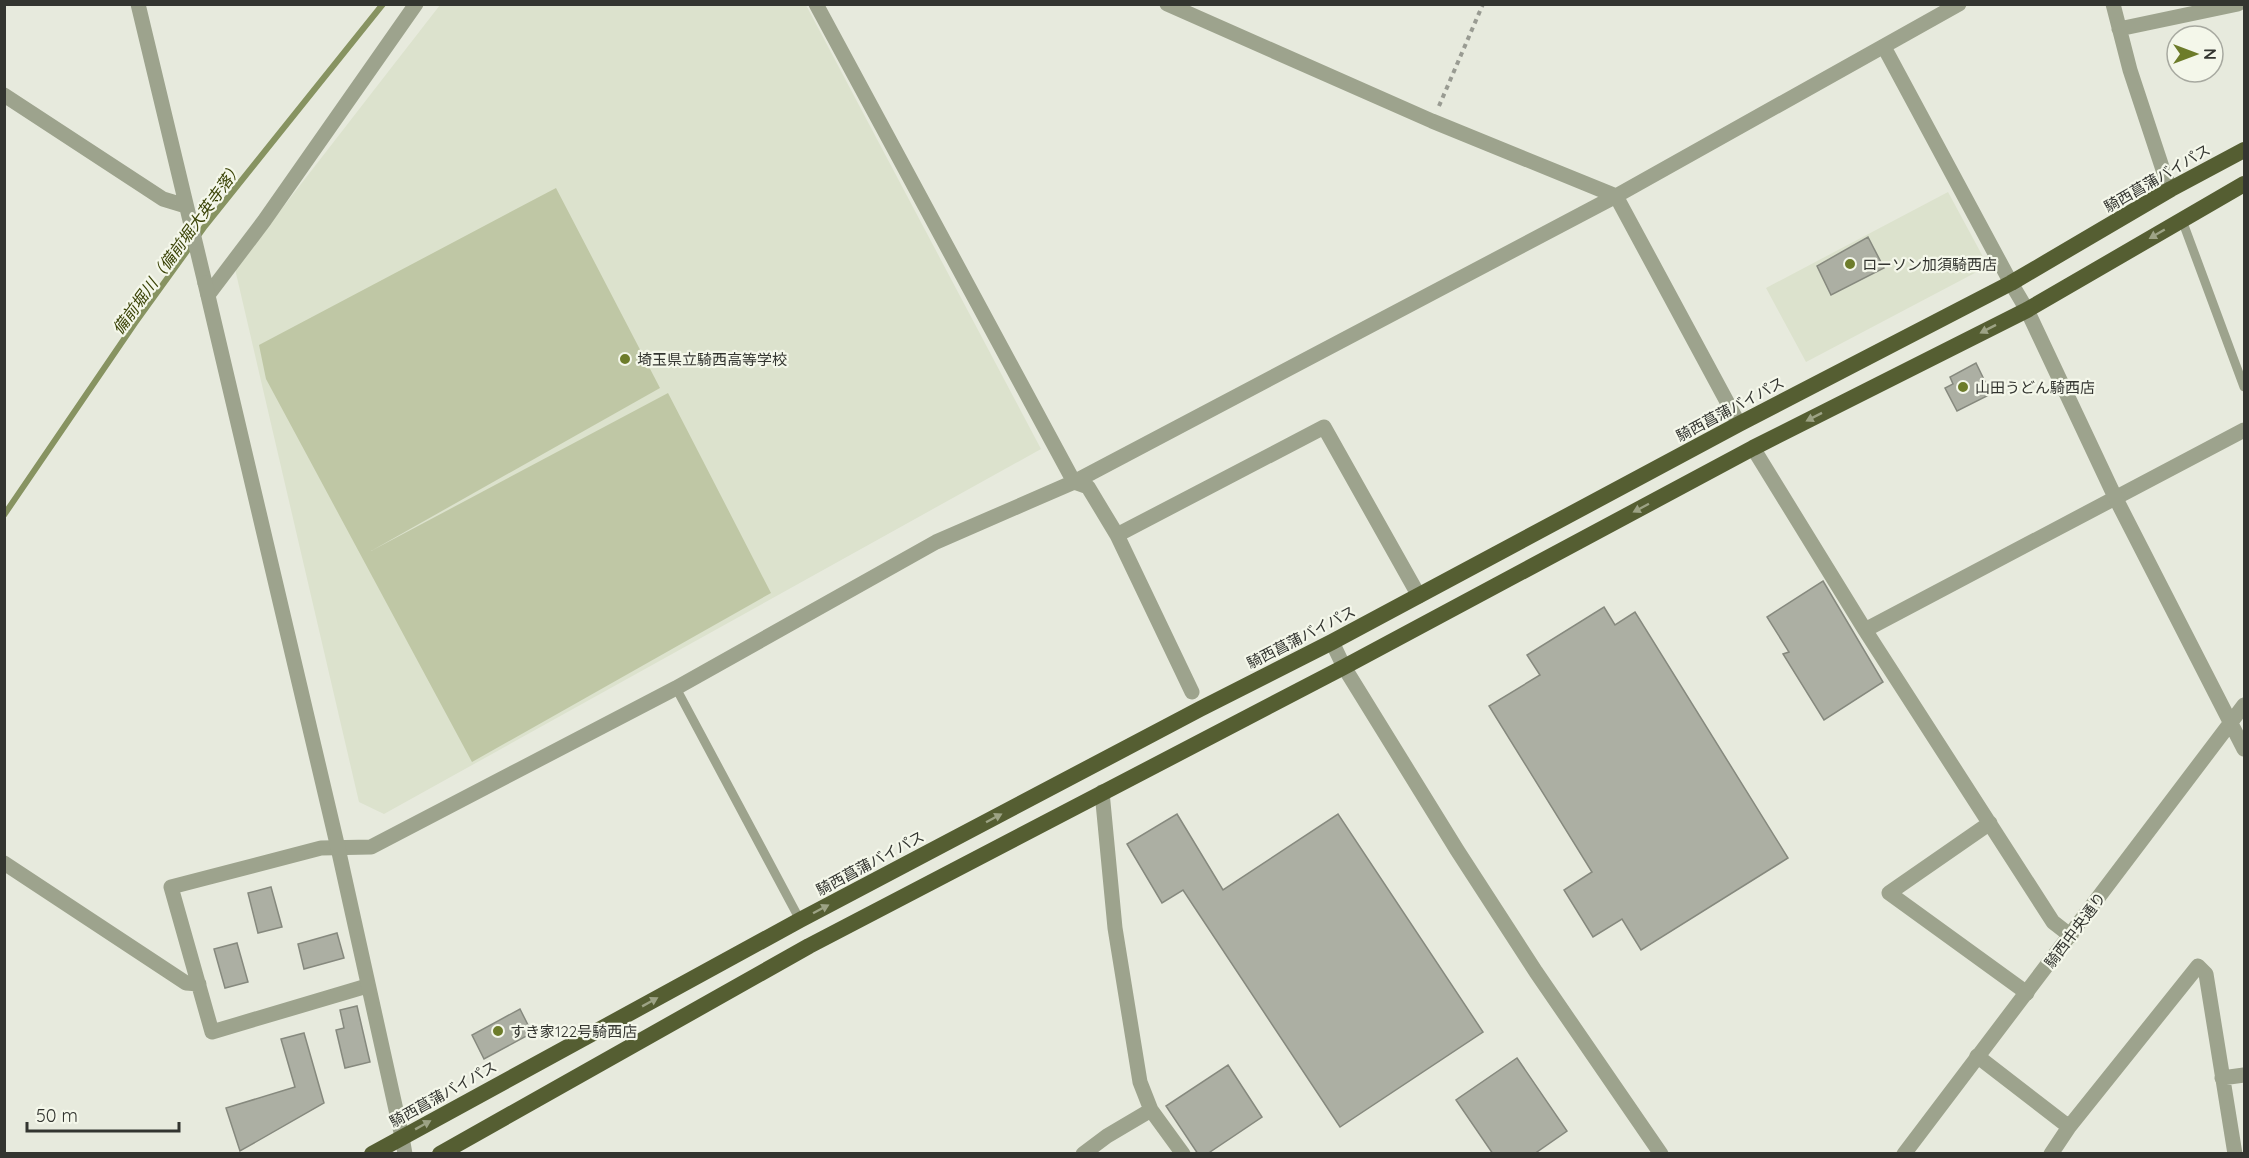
<svg xmlns="http://www.w3.org/2000/svg" width="2249" height="1158" viewBox="0 0 2249 1158" font-family="Quicksand,'Noto Sans JP',sans-serif">
<style>
.built{fill:#dce2cd}
.park{fill:#bfc7a5}
.lines{fill:none;stroke-linecap:round;stroke-linejoin:round}
.stream{stroke:#879361;stroke-width:6}
.building{fill:#acafa3;stroke:#86897e;stroke-width:1.5}
.path{stroke:#999b92;stroke-width:4;stroke-dasharray:4.5 4.5;stroke-linecap:butt}
.service{stroke:#9da38d;stroke-width:9}
.minor{stroke:#9da38d;stroke-width:15}
.tertiary{stroke:#9da38d;stroke-width:15}
.trunk{stroke:#555e32;stroke-width:16}
.oneway{fill:#9da385}
.poi-dot{fill:#6d7c2a;stroke:#f4f7ea;stroke-width:2}
.labels{text-anchor:middle;dominant-baseline:central;stroke-width:4.5;stroke-linejoin:round;paint-order:stroke}
.street-label{font-size:15px;fill:#333530;stroke:#f4f7ea}
.poi-label{font-size:15px;fill:#333530;stroke:#f4f7ea;text-anchor:start}
.water-label{font-size:16px;font-style:italic;fill:#3a4306;stroke:#f4f7ea}
</style>
<rect width="100%" height="100%" fill="#e7eadd"/>
<!-- built -->
<path class="built" d="M440,5H806L1041,449L384,814L359,802L235,269Z
M1948,192L1988,266L1806,362L1766,288Z"/>
<!-- park -->
<path class="park" d="M556,188L660,388L371,551L668,393L771,593L472,762L266,379L259,345Z"/>
<g class="lines">
<!-- stream -->
<path class="stream" d="M4,515L135,323L205,226L383,4"/>
</g>
<!-- building -->
<path class="building" d="M1868,237L1884,268L1831,295L1817,266Z
M1976,363L1991,394L1957,411L1945,388L1953,384L1950,377Z
M1823,581L1883,682L1824,720L1783,654L1789,652L1767,617Z
M1604,607L1615,625L1635,612L1788,858L1641,950L1622,919L1593,937L1564,890L1592,872L1489,706L1540,675L1527,655Z
M1177,814L1223,890L1338,814L1483,1032L1340,1127L1183,890L1162,903L1127,844Z
M271,887L282,927L258,933L248,893Z
M337,933L344,958L304,969L298,944Z
M237,943L248,982L225,988L214,949Z
M357,1006L370,1062L345,1068L336,1030L344,1028L340,1010Z
M520,1009L532,1033L484,1059L472,1035Z
M304,1033L324,1103L240,1151L226,1108L295,1087L281,1039Z
M1517,1058L1567,1131L1534,1154H1493L1456,1100Z
M1228,1065L1262,1117L1207,1154H1198L1166,1106Z"/>
<g class="lines">
<!-- path -->
<path class="path" d="M1439,106L1483,4"/>
<!-- service -->
<path class="service" d="M2182,220L2244,387
M676,688L800,920"/>
<!-- minor -->
<path class="minor" d="M138,4L205,283
M816,4L1074,482L1088,487L1117,535L1192,692
M1167,4L1432,121L1616,196L1739,424
M2113,4L2130,70L2165,176L2171,189
M2119,29L2238,4
M1884,47L2011,283
M4,95L163,199L186,206
M208,295L264,221L416,4
M1753,448L1865,630L2053,922L2071,936
M1117,535L1324,427L1419,596
M1865,630L2244,430
M1102,792L1115,928L1140,1082L1151,1110L1183,1154
M1990,823L1889,893L2027,993
M4,863L186,983L199,984
M367,986L212,1032L171,887L321,848L371,847L676,688L936,542L1074,482L1616,196L1959,4
M1977,1056L2069,1127
M2222,1078L2244,1075
M402,1137L405,1154
M1083,1154L1107,1136L1151,1110
M2051,1154L2069,1127L2198,966L2206,974L2235,1154"/>
<!-- tertiary -->
<path class="tertiary" d="M205,283L338,848L402,1137
M2011,283L2027,310L2115,497L2244,749
M1332,642L1344,667L1457,850L1536,972L1661,1154
M1904,1154L2244,705"/>
<!-- trunk -->
<path class="trunk" d="M372,1154L800,920L1200,709L1332,642L1739,424L2011,283L2171,189L2244,150
M440,1154L809,946L1344,667L1753,448L2027,310L2244,184"/>
</g>
<!-- one-way arrows -->
<defs><path id="oneway-solid" d="M-6-.8H1V-3.2L6.5 0L1 3.2V.8H-6Z" transform="scale(1.5)"/></defs>
<g class="oneway">
<use href="#oneway-solid" transform="translate(2157 234) rotate(150)"/>
<use href="#oneway-solid" transform="translate(1988 329) rotate(153)"/>
<use href="#oneway-solid" transform="translate(1814 417) rotate(153)"/>
<use href="#oneway-solid" transform="translate(1641 508) rotate(152)"/>
<use href="#oneway-solid" transform="translate(994 818) rotate(-28)"/>
<use href="#oneway-solid" transform="translate(821 909) rotate(-28)"/>
<use href="#oneway-solid" transform="translate(650 1002) rotate(-29)"/>
<use href="#oneway-solid" transform="translate(423 1125) rotate(-29)"/>
</g>
<!-- markers -->
<g class="poi-dot">
<circle cx="1850" cy="264" r="6"/>
<circle cx="625" cy="359" r="6"/>
<circle cx="1963" cy="387" r="6"/>
<circle cx="498" cy="1031" r="6"/>
</g>
<g class="labels">
<!-- street labels -->
<g class="street-label">
<text transform="translate(2157 178) rotate(-30)">騎西菖蒲バイパス</text>
<text transform="translate(1730 409) rotate(-28)">騎西菖蒲バイパス</text>
<text transform="translate(1301 637) rotate(-27)">騎西菖蒲バイパス</text>
<text transform="translate(870 863) rotate(-28)">騎西菖蒲バイパス</text>
<text transform="translate(2075 930) rotate(-53)">騎西中央通り</text>
<text transform="translate(443 1094) rotate(-29)">騎西菖蒲バイパス</text>
</g>
<!-- poi labels -->
<g class="poi-label">
<text x="1862" y="264">ローソン加須騎西店</text>
<text x="637" y="359">埼玉県立騎西高等学校</text>
<text x="1975" y="387">山田うどん騎西店</text>
<text x="510" y="1031">すき家122号騎西店</text>
</g>
<!-- water labels -->
<g class="water-label">
<text transform="translate(177 248) rotate(-54)">備前堀川（備前堀大英寺落）</text>
</g>
</g>
<!-- border -->
<rect width="2249" height="1158" fill="none" stroke="#333530" stroke-width="12"/>
<!-- north arrow -->
<g transform="translate(2195 54) rotate(90)"><circle r="28" fill="#f4f7ea" stroke="#a7a9a0" stroke-width="1.5"/>
<path d="M0-4.5L10 22L0 15L-10 22Z" fill="#6d7c2a"/>
<text y="-9" font-size="16" font-weight="bold" text-anchor="middle" fill="#333530">N</text>
</g>
<!-- scale -->
<path d="M27 1122v9h152v-9" fill="none" stroke="#333530" stroke-width="3"/>
<text x="36" y="1122" font-size="18" fill="#333530" stroke="#f4f7ea" stroke-width="4.5" paint-order="stroke">50 m</text>
</svg>
